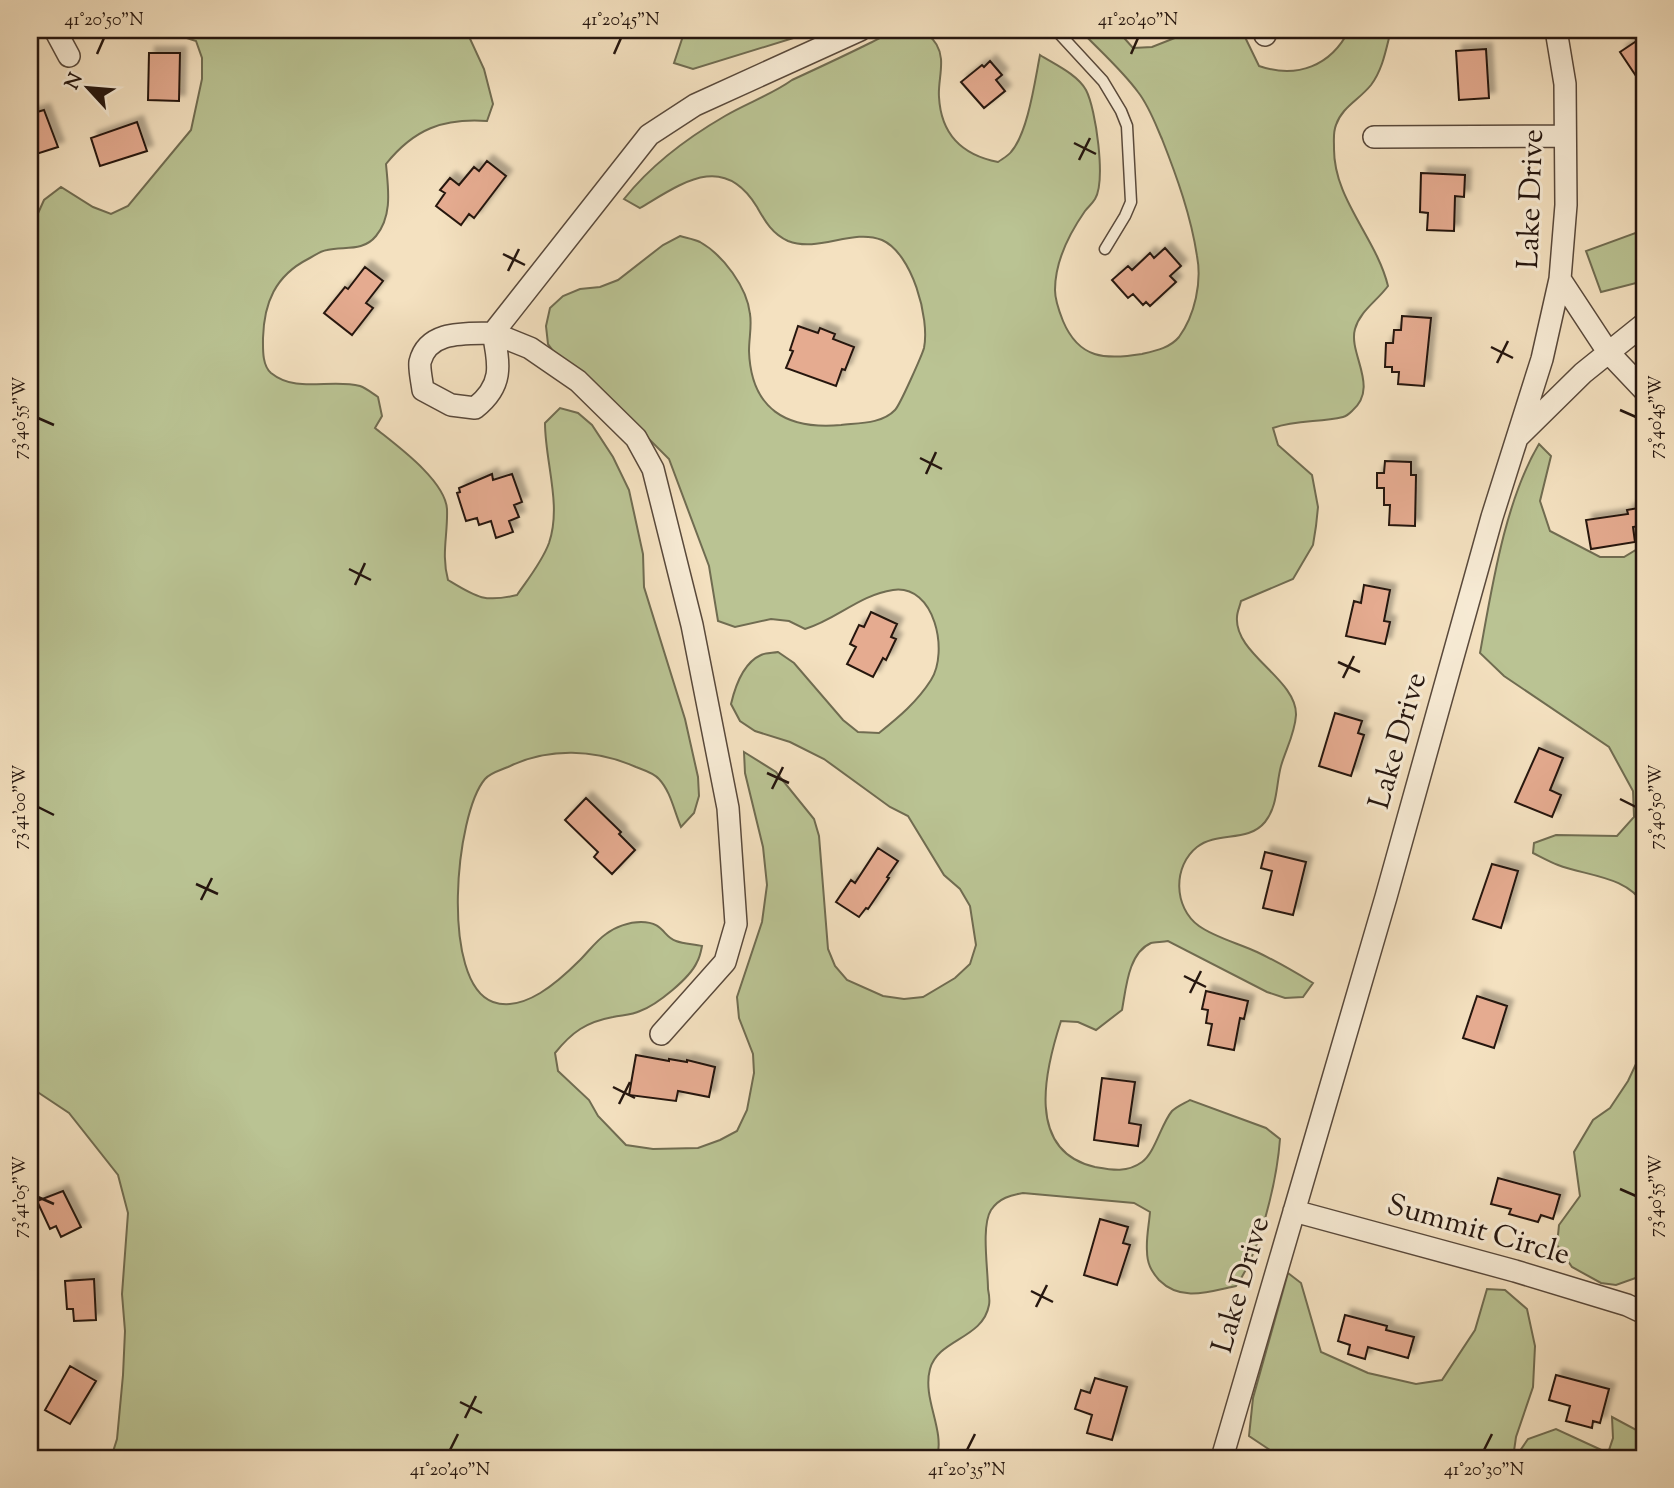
<svg xmlns="http://www.w3.org/2000/svg" width="1674" height="1488" viewBox="0 0 1674 1488" font-family="'Sorts Mill Goudy',serif">
<style>
.green{fill:#bac393;stroke:#706c51;stroke-width:2}
.building{fill:#e5ab90;stroke:#25160f;stroke-width:2;filter:url(#shadow)}
.lines{fill:none;stroke-linecap:round;stroke-linejoin:round}
.lane-casing{stroke:#59493b;stroke-width:13}
.street-casing{stroke:#59493b;stroke-width:24}
.lane{stroke:#f8ecd6;stroke-width:10}
.street{stroke:#f8ecd6;stroke-width:21}
.ticks{fill:none;stroke:#25160f;stroke-width:2.5}
.labels{text-anchor:middle;dominant-baseline:central;stroke-width:6;stroke-linejoin:round;paint-order:stroke}
.street-label{font-size:30px;fill:#25160f;stroke:#f8ecd6}
.neatline{fill:none;stroke:#25160f;stroke-width:2.5}
.ticks-label{font-size:18px;text-anchor:middle;fill:#25160f}
</style>
<defs>
<filter id="shadow"><feDropShadow dx="6" dy="-6" stdDeviation="2" flood-color="#0004"/></filter>
</defs>
<rect width="100%" height="100%" fill="#f4e1c0"/>
<filter id="stains"><feTurbulence type="fractalNoise" baseFrequency=".00286" numOctaves="4"/><feColorMatrix values="0 0 0 0 .2 0 0 0 0 .09 0 0 0 0 .02 0 0 0 .5 -.17"/></filter>
<radialGradient id="worn" r=".72"><stop offset=".6" stop-color="#630" stop-opacity="0"/><stop offset="1" stop-color="#630" stop-opacity=".3"/></radialGradient>
<!-- green -->
<path class="green" d="M162,30H466L484,69L493,104L487,121C443,118 414,129 386,164C388,188 393,215 376,236C363,252 344,246 327,250C320,251 314,256 308,259C275,276 264,303 263,338C263,349 262,365 271,373C297,394 330,378 360,386C366,388 372,393 378,397L382,416L375,428C396,445 445,480 447,509C448,535 441,554 448,580C476,597 484,603 517,595C528,579 542,562 549,543C562,505 545,462 545,423L560,408L578,413L592,425L613,457L629,490L643,554L644,587L685,719L698,777L699,796L694,813L681,827C674,811 671,792 659,779C654,773 644,770 636,767C595,749 549,747 508,767C501,770 490,773 485,779C455,814 440,983 493,1002C524,1013 559,981 580,960C588,952 596,941 606,934C615,927 629,922 641,922C664,922 663,937 676,941C684,944 694,944 702,946C701,951 700,957 697,962C690,978 657,1005 640,1011C632,1015 622,1015 613,1017C586,1022 572,1032 555,1053L558,1071L589,1100L598,1116L626,1145L653,1149L698,1148L720,1140L737,1131L747,1110L754,1073L753,1054L739,1018L737,997L762,922L767,885L763,847L745,773L744,752L776,772L814,819L819,836L828,949L835,966L847,980L883,996L904,999L923,997L955,978L970,964L976,945L970,906L960,889L944,875L908,816L890,807L824,759L790,742L755,731L740,721L731,704C735,687 743,663 761,655C765,653 773,653 778,652L794,663L843,720L858,732L879,733C899,717 917,702 931,680C949,652 935,584 893,590C859,595 836,620 805,629L789,621L771,619L735,627L718,621L709,566L669,459L590,380L559,359L548,344L546,326L550,308L563,296L580,289L600,287L618,280L663,245L680,236C687,238 694,239 700,242C723,255 747,287 750,314C752,326 749,338 749,351C751,409 786,430 841,425C858,423 882,424 895,410C900,405 922,355 924,348C930,318 912,253 882,240C852,228 819,253 788,241C772,234 765,221 757,207C723,151 681,184 640,208L624,199C651,165 687,138 725,116C747,103 771,95 792,80C818,68 844,56 870,43C879,39 889,32 899,30C920,26 939,37 941,59C942,72 938,85 939,97C941,134 962,155 998,162C1002,159 1008,156 1011,152C1028,133 1035,80 1040,55C1054,64 1077,74 1086,90C1096,109 1106,181 1095,199C1092,204 1088,207 1085,211C1069,234 1055,262 1055,290C1055,300 1059,311 1063,321C1079,359 1105,360 1142,354C1155,351 1170,348 1179,337C1195,315 1202,282 1197,256C1191,216 1177,177 1162,139C1155,123 1149,106 1138,92C1122,70 1099,50 1080,30H1117L1133,48L1152,47L1195,30H1238L1243,33L1259,66C1297,79 1331,66 1349,30H1391C1386,49 1383,69 1371,85C1359,100 1342,107 1336,125C1333,132 1334,140 1334,147C1333,199 1376,237 1388,286C1377,301 1360,311 1355,329C1348,354 1380,387 1352,411C1349,414 1347,416 1343,417C1319,423 1298,419 1273,428L1278,445L1312,475L1318,507L1316,526L1313,545L1293,579L1241,601C1240,606 1237,612 1237,617C1234,654 1297,679 1296,715C1295,733 1286,749 1281,766C1276,784 1278,806 1265,822C1248,843 1217,831 1197,847C1173,866 1173,907 1199,926C1214,937 1240,944 1257,952C1276,961 1295,972 1313,983L1303,997L1285,998L1267,992L1168,941C1163,942 1155,942 1151,943C1128,953 1126,989 1122,1010L1096,1030L1078,1022L1061,1021C1045,1070 1025,1151 1095,1167C1112,1170 1127,1173 1142,1162C1155,1153 1161,1124 1172,1111C1176,1107 1185,1103 1190,1100L1266,1128L1280,1139C1277,1180 1260,1253 1236,1286C1208,1292 1181,1302 1159,1280C1151,1271 1147,1263 1147,1251C1146,1238 1149,1225 1150,1212L1134,1203L1023,1193C1011,1195 999,1198 991,1210C981,1226 988,1269 988,1289C989,1294 990,1300 989,1305C983,1339 938,1339 930,1369C922,1399 945,1429 937,1458H111L117,1439L123,1375L125,1331L122,1294L128,1213L118,1175L69,1113L30,1087V231L44,200L61,187L93,207L111,214L128,206L191,130L202,79V58L196,41Z
M685,30H812L803,35L693,69L674,63Z
M1638,232L1644,235V281L1601,292L1586,251Z
M1539,444L1551,456L1540,501L1550,531L1600,557H1624L1644,545V905C1627,876 1587,876 1558,865C1550,862 1541,857 1533,853L1534,843L1556,835L1617,836L1634,817L1633,791L1609,747L1504,676L1480,653C1492,587 1505,501 1539,444Z
M1644,1047V1099L1640,1126L1644,1141V1275L1616,1285L1601,1283L1572,1267L1557,1245L1559,1225L1580,1196L1574,1152L1593,1120L1610,1108L1628,1081Z
M1288,1273L1301,1283L1321,1352L1368,1373L1416,1384L1442,1380L1475,1330L1487,1289L1505,1290L1527,1309L1535,1346L1533,1387L1516,1437L1513,1458H1282L1249,1436L1253,1398Z
M1612,1417L1644,1434V1458H1515L1528,1439L1556,1429L1608,1453L1613,1438Z"/>
<!-- building -->
<path class="building" d="M1644,36V88L1620,52Z
M1486,49L1489,98L1459,100L1456,51Z
M149,53H180L179,101L148,100Z
M990,61L1002,75L996,80L1005,91L984,108L961,82L982,65L984,67Z
M44,110L58,147L30,156V114Z
M137,122L147,151L100,166L91,138Z
M487,161L506,176L474,218L469,214L461,225L436,206L445,193L440,190L450,178L459,185L474,167L479,171Z
M1421,173L1465,175L1464,197L1455,196L1454,231L1427,230L1428,213L1420,212Z
M1165,248L1181,266L1170,276L1176,282L1150,306L1146,302L1143,305L1133,294L1128,298L1112,280L1128,266L1132,270L1150,253L1154,258Z
M365,267L383,281L366,303L373,308L352,335L324,313L345,287L348,289Z
M1402,316L1431,318L1424,386L1398,384L1399,372H1392V367H1385L1386,343H1393L1394,330H1401Z
M798,326L818,333L820,328L835,334L833,339L854,347L845,370L842,369L836,386L786,368L793,351L790,350Z
M1385,461L1411,462V475H1416L1415,526L1389,525L1390,505H1384V488H1377V473H1384Z
M492,474L493,480L512,474L522,502L514,505L519,517L509,521L513,532L496,538L491,521L479,525L477,518L466,521L457,493L460,492L459,488Z
M1644,507V525L1633,527L1635,542L1591,549L1586,520L1628,514L1627,510Z
M1364,585L1390,590L1384,621L1390,622L1385,644L1346,636L1354,601L1361,603Z
M871,612L897,624L891,637L896,639L886,660L883,658L873,677L847,664L856,647L850,644L859,625L864,627Z
M1335,713L1362,721L1358,733L1364,735L1351,776L1319,766Z
M1539,748L1563,758L1550,790L1561,795L1552,817L1515,802Z
M586,798L621,832L619,834L635,850L612,874L594,857L598,852L565,820Z
M878,848L898,861L887,877L889,878L868,909L866,908L859,917L836,902L851,880L855,883Z
M1265,852L1306,862L1293,915L1263,908L1272,871L1261,868Z
M1492,864L1518,871L1501,928L1473,919Z
M1206,991L1248,1001L1244,1019L1240,1018L1234,1050L1208,1045L1212,1024L1206,1023L1208,1010L1202,1009Z
M1477,996L1507,1006L1494,1048L1463,1038Z
M636,1055L669,1061V1059L687,1062V1060L715,1067L709,1097L678,1091L676,1101L629,1095Z
M1102,1078L1135,1082L1129,1123L1141,1125L1138,1146L1094,1140Z
M1498,1178L1560,1195L1553,1219L1541,1215L1538,1222L1509,1214L1511,1209L1491,1204Z
M63,1191L81,1227L61,1237L56,1226L50,1229L37,1201Z
M1100,1219L1128,1227L1123,1243L1130,1245L1117,1285L1084,1275Z
M94,1279L96,1320L74,1321L73,1309H67L65,1281Z
M1345,1315L1387,1326L1386,1330L1414,1337L1408,1358L1368,1347L1365,1359L1348,1354L1350,1345L1338,1341Z
M70,1366L96,1381L70,1424L45,1410Z
M1556,1375L1609,1389L1600,1423L1593,1421L1592,1428L1566,1421L1570,1406L1549,1400Z
M1095,1378L1127,1387L1112,1440L1087,1433L1092,1415L1075,1409L1081,1390L1090,1393Z"/>
<g class="lines">
<defs>
<path id="lane" d="M1056,30L1103,81L1121,111L1127,126L1131,202L1125,216L1105,249"/>
<path id="street" d="M55,30L69,56
M1264,30L1265,35
M1374,137L1565,136
M1560,279L1608,352L1644,390
M493,333C500,366 503,386 475,408L451,405L423,390C422,382 419,369 420,362C428,329 468,334 493,333Z
M1519,436L1583,373L1644,324
M661,1034L725,962L736,924L728,808L692,625L653,469L636,438L578,381L530,348L493,333L649,135L695,105L860,30
M1294,1211L1515,1271L1627,1305L1644,1313
M1222,1458L1386,897L1492,517L1542,359L1560,279L1566,205L1565,84L1556,30"/>
</defs>
<!-- lane casing -->
<use href="#lane" class="lane-casing"/>
<!-- street casing -->
<use href="#street" class="street-casing"/>
<!-- lane -->
<use href="#lane" class="lane"/>
<!-- street -->
<use href="#street" class="street"/>
</g>
<!-- ticks -->
<path class="ticks" d="M97,54L104,38M614,54L621,38M1131,54L1138,38M1074,143L1096,154M1079,160L1090,138M503,254L525,265M508,271L519,249M1491,347L1513,358M1497,363L1508,341M1620,410L1636,417M38,418L54,425M920,458L942,469M926,474L936,452M349,569L371,580M355,585L365,563M1338,662L1360,672M1343,678L1354,656M767,773L789,783M772,789L783,767M1620,799L1636,807M38,807L54,815M196,884L218,894M201,900L212,878M1184,976L1206,987M1190,993L1201,971M613,1087L635,1098M619,1104L630,1082M1620,1189L1636,1196M38,1197L54,1204M1031,1291L1053,1302M1036,1307L1047,1285M460,1402L482,1413M465,1418L476,1396M450,1450L458,1434M967,1450L975,1434M1484,1450L1492,1434"/>
<g class="labels">
<!-- street labels -->
<g class="street-label">
<text transform="translate(1532 199) rotate(-88)">Lake Drive</text>
<text transform="translate(1399 741) rotate(-74)">Lake Drive</text>
<text transform="translate(1478 1231) rotate(16)">Summit Circle</text>
<text transform="translate(1242 1285) rotate(-74)">Lake Drive</text>
</g>
</g>
<!-- margin -->
<rect width="1674" height="1488" fill="none" stroke="#f4e1c0" stroke-width="77"/>
<!-- north arrow -->
<g transform="translate(88 88) rotate(296)" stroke="#f8ecd6" stroke-width="5" paint-order="stroke">
<path d="M0-5L12 26L0 18L-12 26Z" fill="#25160f"/>
<text y="-10" font-size="19" font-weight="bold" text-anchor="middle" fill="#25160f">N</text>
</g>
<rect x="38" y="38" width="1598" height="1412" class="neatline"/>
<g class="ticks-label">
<text x="104" y="25">41°20'50"N</text>
<text x="621" y="25">41°20'45"N</text>
<text x="1138" y="25">41°20'40"N</text>
<text transform="translate(1655 417) rotate(-90)" y="6">73°40'45"W</text>
<text transform="translate(19 418) rotate(-90)" y="6">73°40'55"W</text>
<text transform="translate(1655 807) rotate(-90)" y="6">73°40'50"W</text>
<text transform="translate(19 807) rotate(-90)" y="6">73°41'00"W</text>
<text transform="translate(1655 1196) rotate(-90)" y="6">73°40'55"W</text>
<text transform="translate(19 1197) rotate(-90)" y="6">73°41'05"W</text>
<text x="450" y="1475">41°20'40"N</text>
<text x="967" y="1475">41°20'35"N</text>
<text x="1484" y="1475">41°20'30"N</text>
</g>
<rect width="100%" height="100%" filter="url(#stains)"/>
<rect width="100%" height="100%" fill="url(#worn)"/>
</svg>
